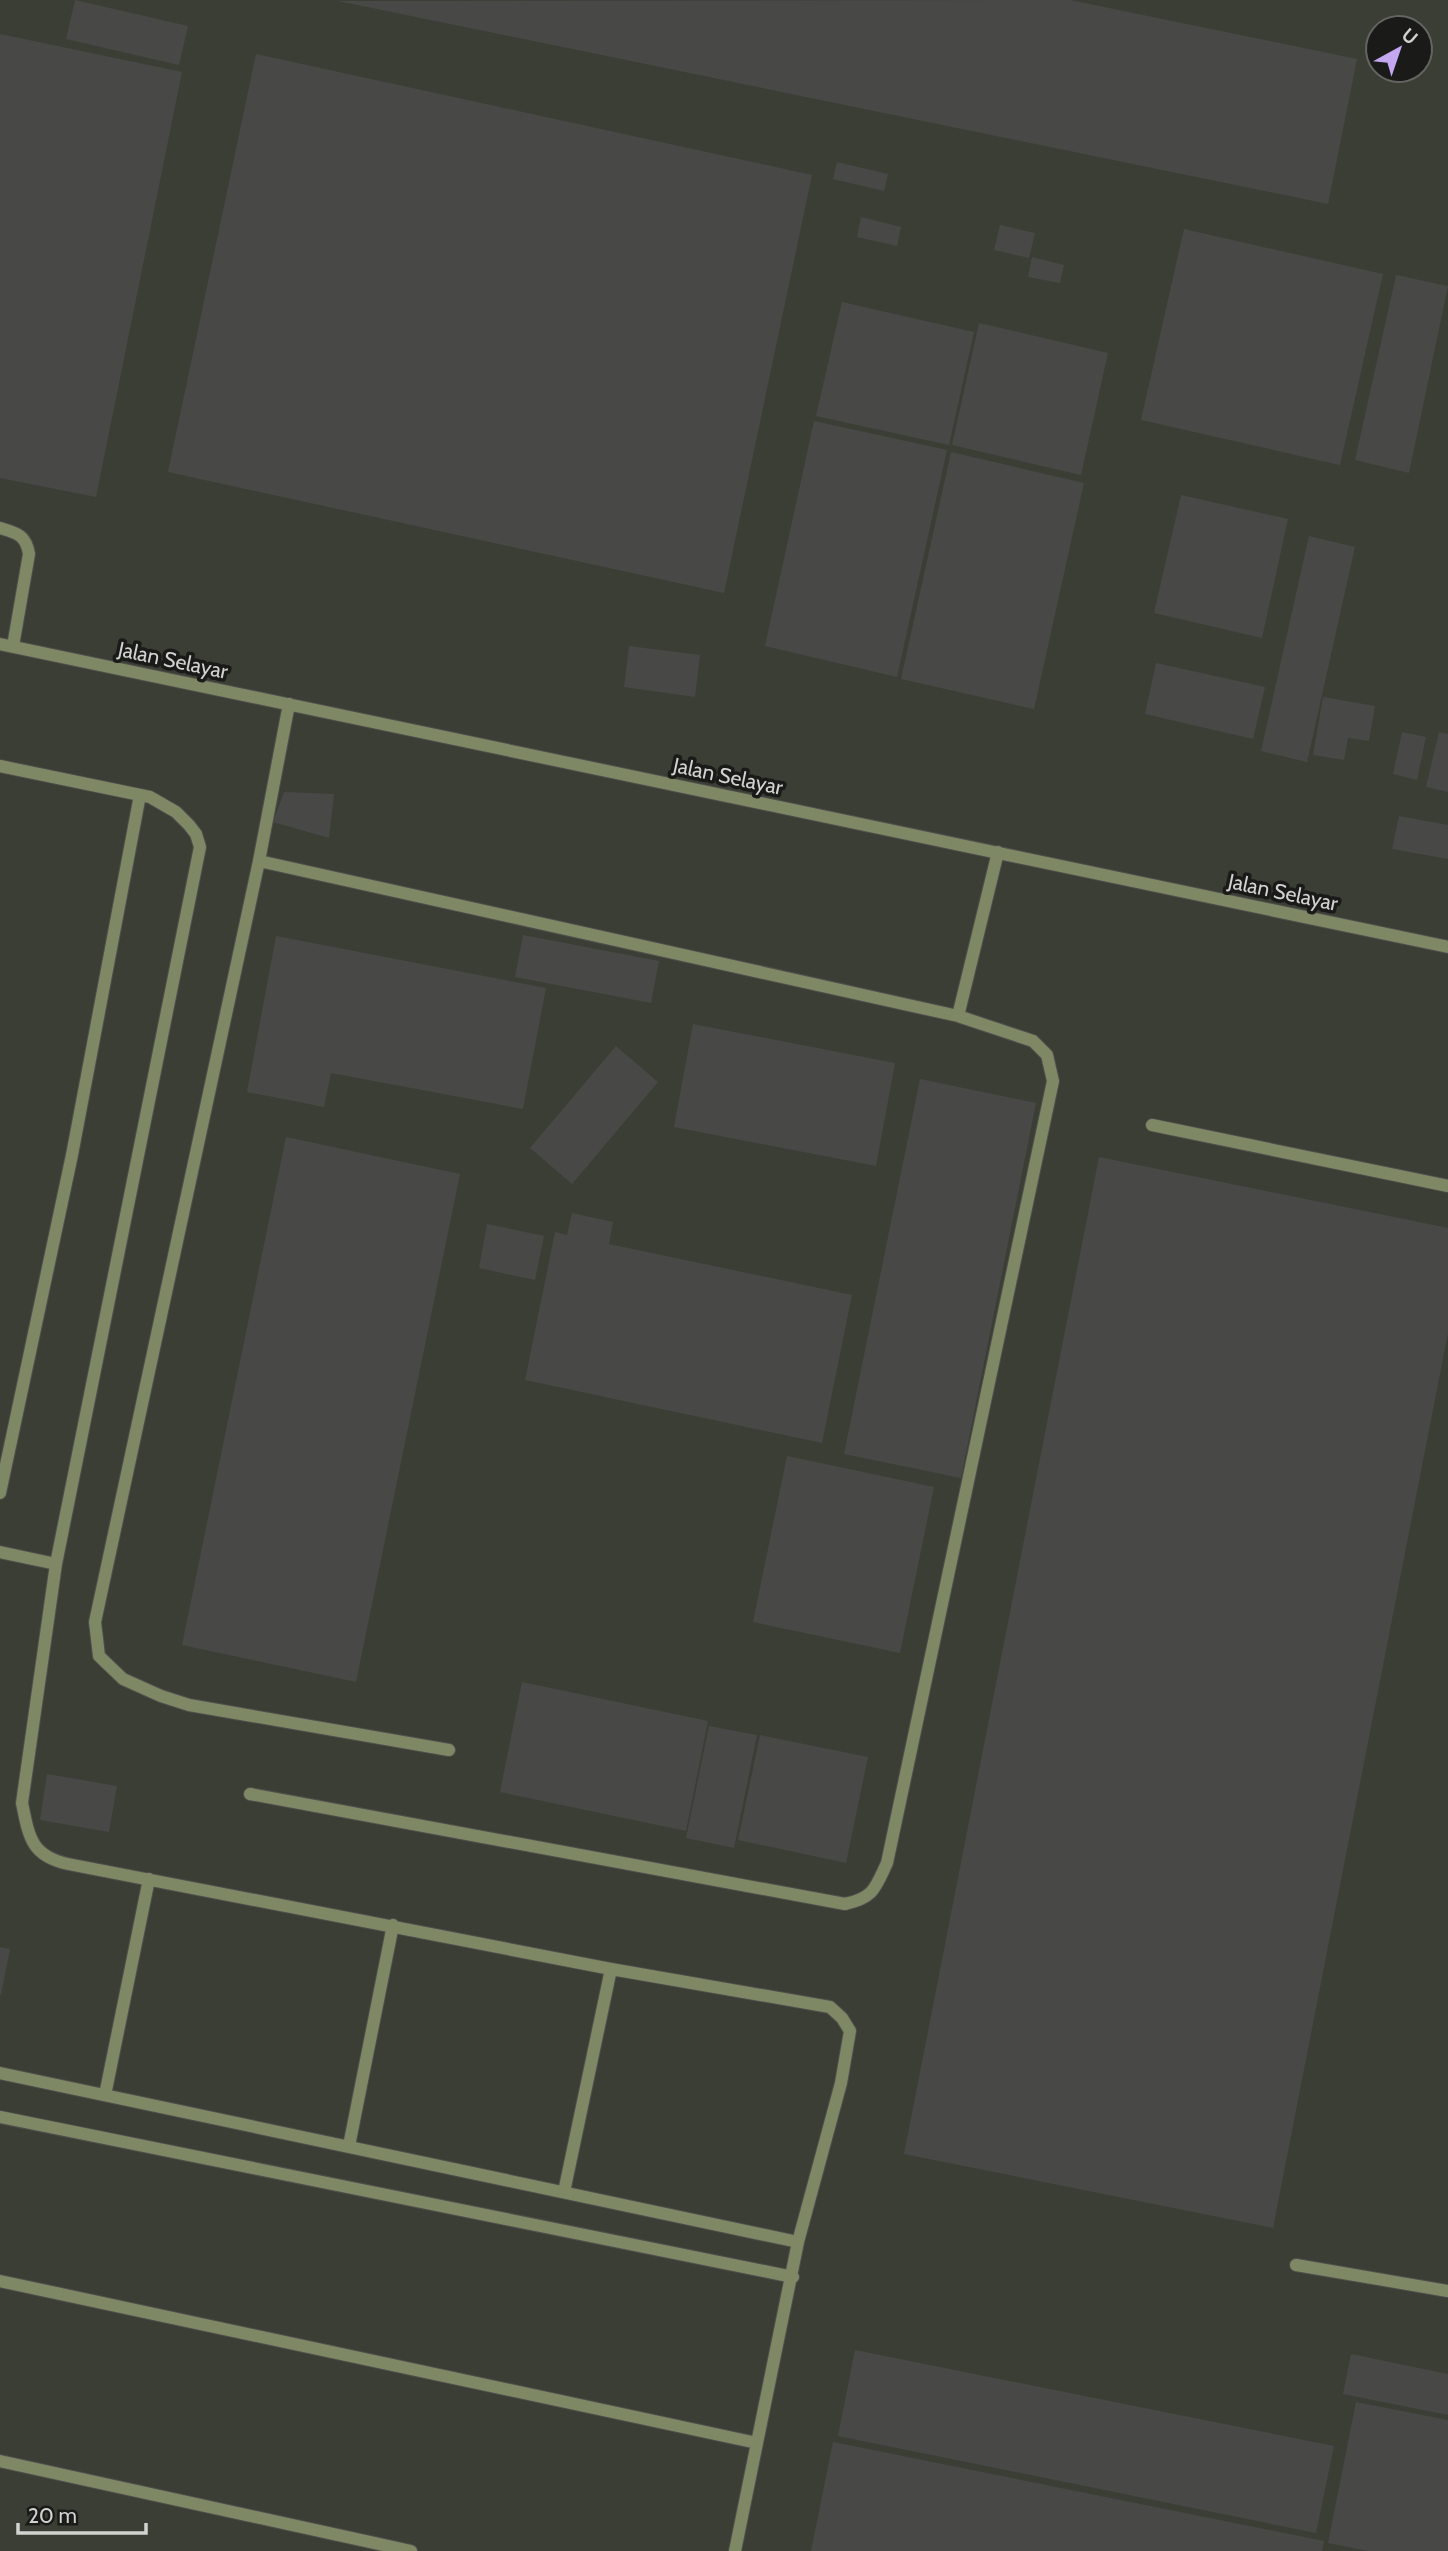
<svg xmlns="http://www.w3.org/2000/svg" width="1448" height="2551" viewBox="0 0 1448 2551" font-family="Cabin,sans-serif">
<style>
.built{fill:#3b3e35;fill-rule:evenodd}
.building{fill:#484946}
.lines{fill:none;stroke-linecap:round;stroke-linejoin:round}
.minor-casing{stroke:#4f504d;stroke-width:14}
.minor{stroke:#7e8865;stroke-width:12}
.labels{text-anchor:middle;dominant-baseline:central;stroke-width:7;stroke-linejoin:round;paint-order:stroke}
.street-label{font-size:21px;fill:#d2d3d1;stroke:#1a1a19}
</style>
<rect width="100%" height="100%" fill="#323330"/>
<!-- built -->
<path class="built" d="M0,0H1448V2551H0ZM1378,28H1420V70H1378Z"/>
<!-- building -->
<path class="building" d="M75,0L188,26L179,65L66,39Z
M1070,0L1357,59L1328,204L338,1Z
M0,34L182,72L96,497L0,478Z
M256,54L812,175L724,593L168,472Z
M837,162L888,174L884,191L833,179Z
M861,217L901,227L897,246L857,237Z
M1000,225L1035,233L1029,258L994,250Z
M1184,229L1383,274L1340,465L1141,420Z
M1032,257L1064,265L1060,283L1028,277Z
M1396,275L1448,286L1409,473L1355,460Z
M842,302L974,332L949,445L816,416Z
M979,323L1108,353L1081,475L952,445Z
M814,421L947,450L897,677L765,646Z
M951,452L1084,483L1034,709L901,679Z
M1181,495L1288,519L1262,638L1154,613Z
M1309,536L1355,547L1307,762L1261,751Z
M629,646L700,655L695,697L624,687Z
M1156,663L1265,687L1253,739L1145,714Z
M1323,697L1375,706L1369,741L1348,738L1344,760L1313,755Z
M1402,732L1426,737L1417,780L1393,774Z
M1439,732L1448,734V792L1426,787Z
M284,792L334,794L329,838L273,822Z
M1399,816L1448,825V859L1392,849Z
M523,935L659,961L651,1003L515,977Z
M276,936L546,988L523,1109L331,1073L324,1107L247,1092Z
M693,1024L895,1063L876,1166L674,1127Z
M616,1046L658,1082L572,1184L530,1148Z
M920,1079L1036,1103L961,1478L844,1454Z
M286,1137L460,1174L356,1682L182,1645Z
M1099,1157L1448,1228V1333L1273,2228L904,2154Z
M572,1213L613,1222L609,1244L852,1295L822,1443L525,1380L555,1232L567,1235Z
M487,1224L544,1236L535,1280L479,1268Z
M787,1456L934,1487L900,1653L753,1622Z
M522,1682L708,1721L686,1831L500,1792Z
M709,1726L757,1735L734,1848L686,1838Z
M760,1735L868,1757L846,1863L738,1840Z
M47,1774L117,1786L109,1832L40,1820Z
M0,1947L10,1949L1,1995H0Z
M855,2350L1334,2446L1316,2533L838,2436Z
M1351,2354L1448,2374V2415L1343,2394Z
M1356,2402L1448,2420V2551H1368L1328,2543Z
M833,2442L1324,2541L1322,2551H811Z"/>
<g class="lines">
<defs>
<path id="minor" d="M0,528C17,533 26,535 29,554L13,646
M0,644L1448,947
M289,704L259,861L95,1622L99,1656L123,1679L161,1696L189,1705L449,1750
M0,766L150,797L176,812L189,825L196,834L200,847L56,1564L22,1803C29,1837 31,1856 68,1864L611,1969L830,2007L842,2018L850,2031L841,2083L798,2242L735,2551
M958,1016L998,852
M1152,1125L1448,1186
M0,1493L72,1155L140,795
M0,1552L56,1564
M250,1794L845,1904C874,1898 875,1888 887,1863L1053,1081L1047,1055L1033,1041L958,1016L259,861
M0,2073L798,2242
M105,2095L149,1879
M0,2117L793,2277
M349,2146L393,1925
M564,2192L611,1969
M1296,2265L1448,2291
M0,2281L757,2443
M0,2461L411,2551"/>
</defs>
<!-- minor casing -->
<use href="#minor" class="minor-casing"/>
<!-- minor -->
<use href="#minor" class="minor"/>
</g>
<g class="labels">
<!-- street labels -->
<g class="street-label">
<text transform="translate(173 660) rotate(12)">Jalan Selayar</text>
<text transform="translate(728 776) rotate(12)">Jalan Selayar</text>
<text transform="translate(1283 892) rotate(12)">Jalan Selayar</text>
</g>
</g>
<!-- north arrow -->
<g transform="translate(1399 49) rotate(40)"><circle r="33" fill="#1a1a19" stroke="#646463" stroke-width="2"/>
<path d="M0-5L12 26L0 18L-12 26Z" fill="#c4a7f1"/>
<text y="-10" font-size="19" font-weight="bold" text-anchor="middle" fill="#d2d3d1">U</text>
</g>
<!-- scale -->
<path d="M18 2523v10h128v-10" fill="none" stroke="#d2d3d1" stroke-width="3.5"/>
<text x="28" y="2523" font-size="21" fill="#d2d3d1" stroke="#1a1a19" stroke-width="5" paint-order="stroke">20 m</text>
</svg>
